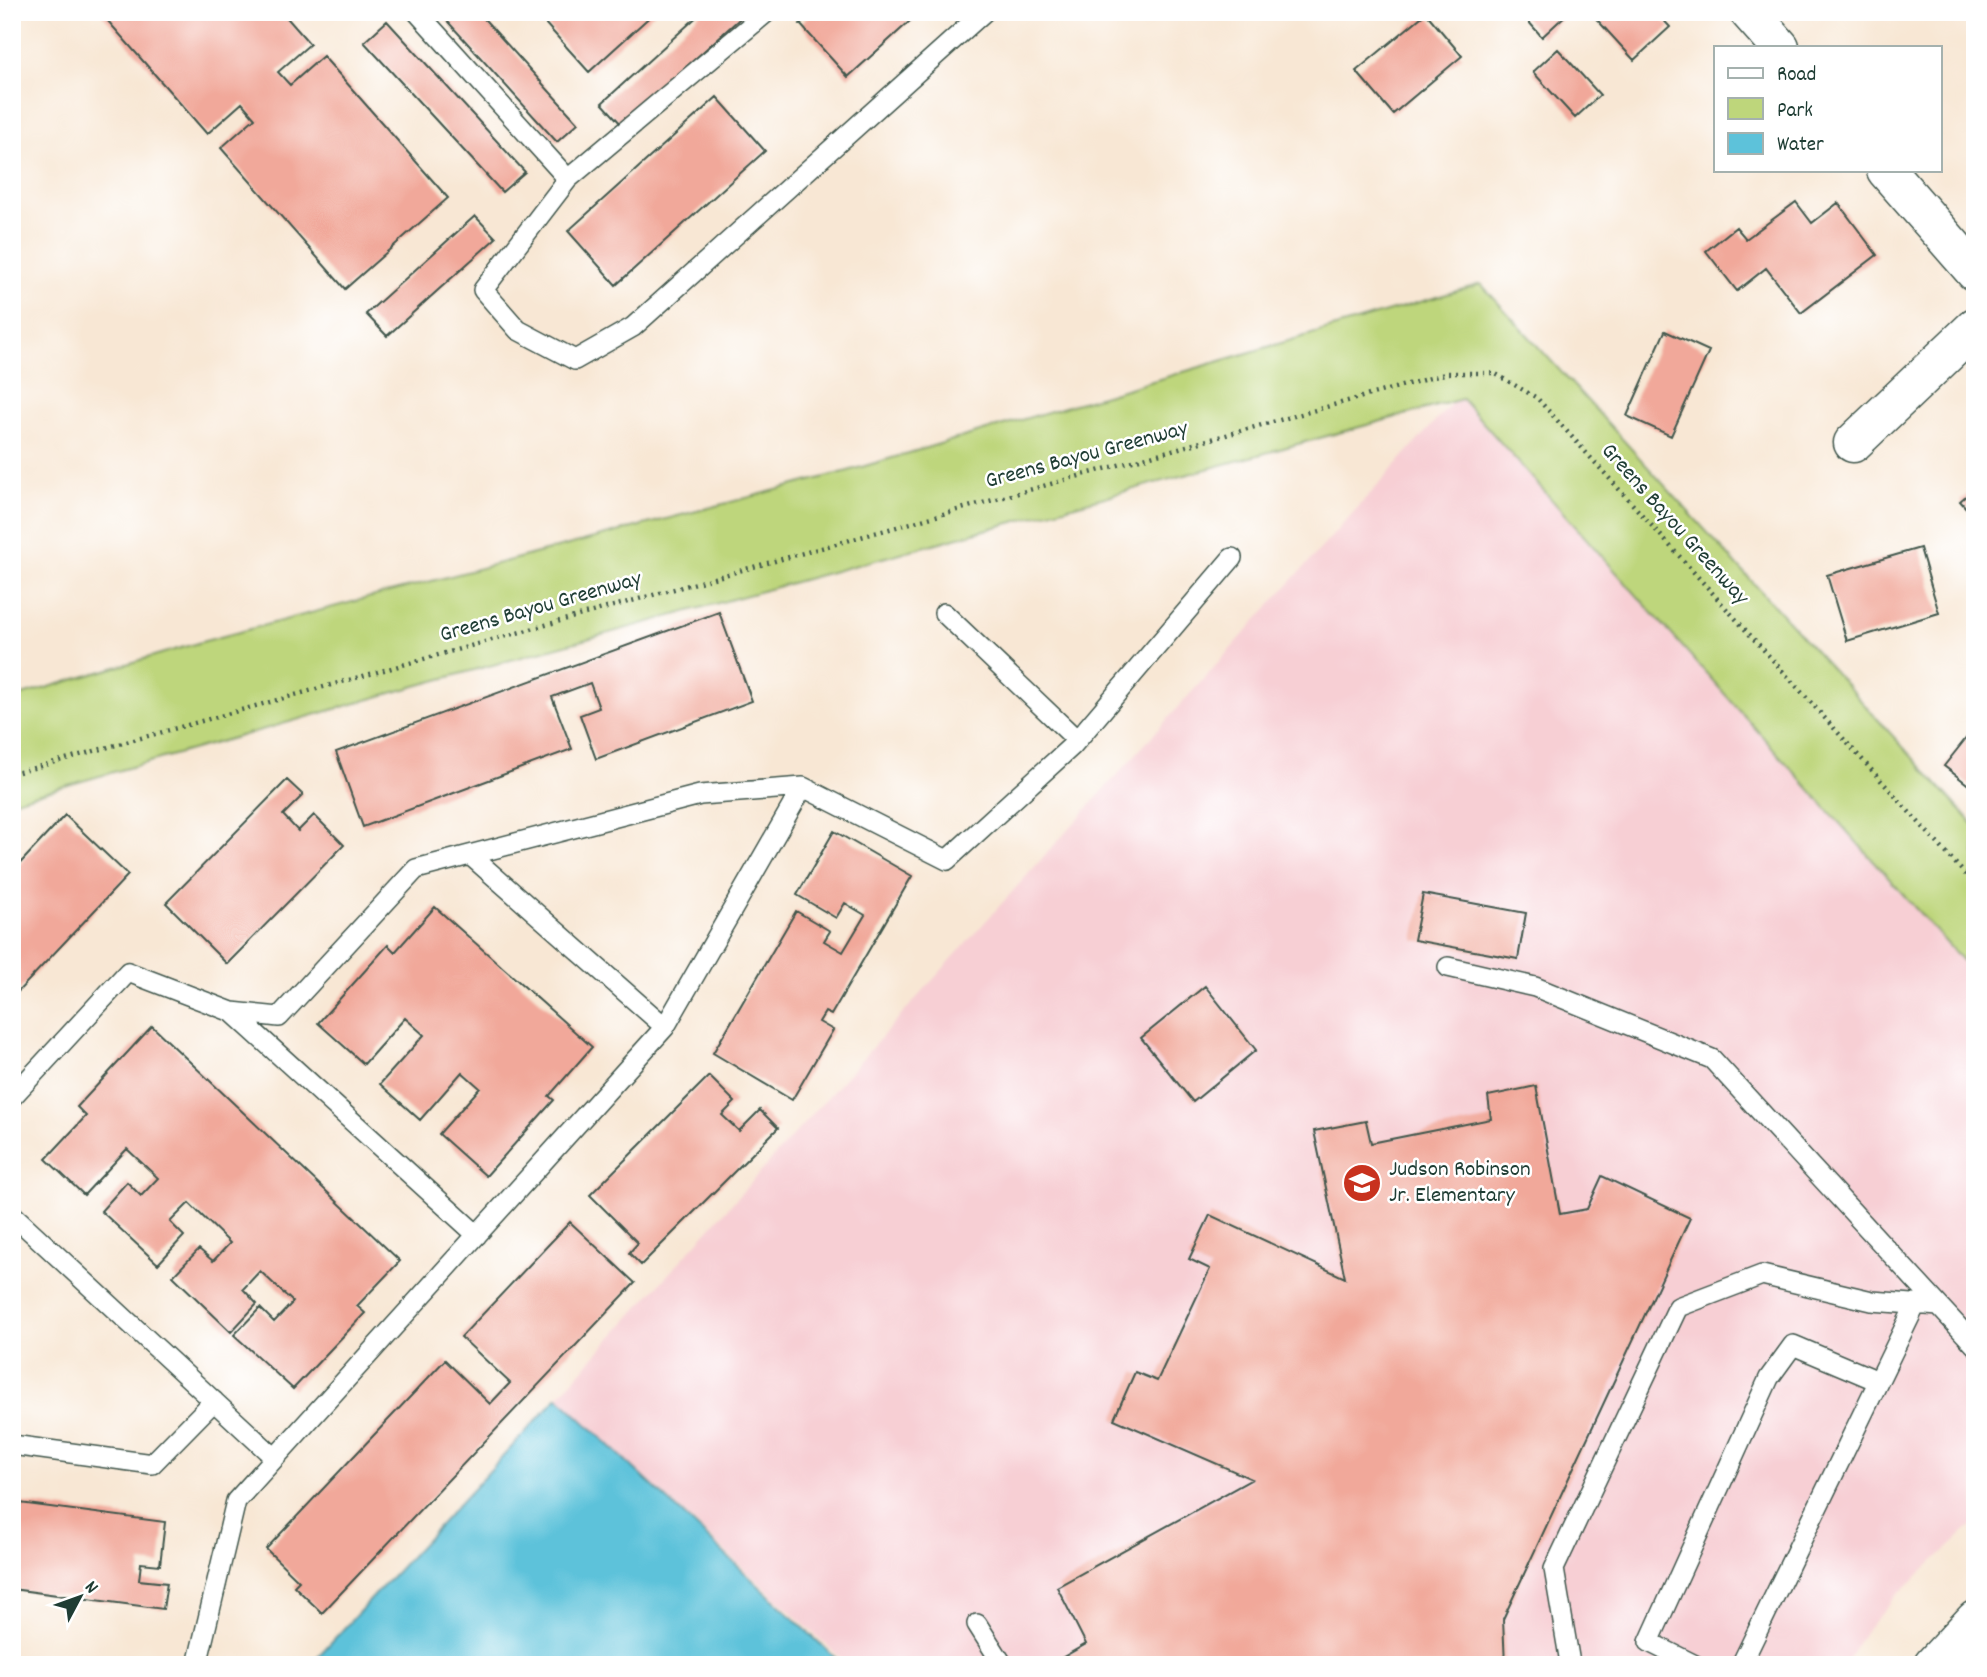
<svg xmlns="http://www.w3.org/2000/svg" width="1987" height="1677" viewBox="0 0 1987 1677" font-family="Dekko,sans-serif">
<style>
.built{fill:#f7cfd4}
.green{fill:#bed67b;stroke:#6e8a58;stroke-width:2}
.water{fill:#5dc2da;stroke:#3e8087;stroke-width:2}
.building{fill:#f1a89a}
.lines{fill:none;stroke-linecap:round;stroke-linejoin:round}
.service-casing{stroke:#40564c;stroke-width:22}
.minor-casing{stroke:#40564c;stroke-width:41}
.path{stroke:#40564c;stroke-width:4.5;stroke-dasharray:2 5;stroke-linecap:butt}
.service{stroke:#fff;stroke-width:19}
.minor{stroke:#fff;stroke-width:38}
.labels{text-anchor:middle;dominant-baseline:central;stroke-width:5;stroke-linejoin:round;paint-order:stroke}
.street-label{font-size:23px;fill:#1f3d34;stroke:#fff}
.poi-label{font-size:23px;fill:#1f3d34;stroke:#fff;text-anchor:start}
</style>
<rect width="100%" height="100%" fill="#fff"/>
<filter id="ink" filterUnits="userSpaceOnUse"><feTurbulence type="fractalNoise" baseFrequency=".0143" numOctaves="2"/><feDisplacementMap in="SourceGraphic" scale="14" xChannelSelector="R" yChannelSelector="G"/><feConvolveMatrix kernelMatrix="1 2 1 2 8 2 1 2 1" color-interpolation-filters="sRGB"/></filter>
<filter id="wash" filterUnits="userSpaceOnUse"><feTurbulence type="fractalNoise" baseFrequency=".00686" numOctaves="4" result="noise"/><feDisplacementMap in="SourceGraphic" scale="28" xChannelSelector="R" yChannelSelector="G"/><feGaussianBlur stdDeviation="1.57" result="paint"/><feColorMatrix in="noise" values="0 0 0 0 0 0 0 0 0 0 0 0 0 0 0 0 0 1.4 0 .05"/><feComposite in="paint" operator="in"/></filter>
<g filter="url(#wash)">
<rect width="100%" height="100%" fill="#f8e7d4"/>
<!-- built -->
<path class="built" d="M1458,396L1975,969V1523L1897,1595L1865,1632L1845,1665H848L558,1397Z"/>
<!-- green -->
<path class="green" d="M1481,284L1975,826V975L1462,399L416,686L12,801V698L201,642L848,471Z"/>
<!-- water -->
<path class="water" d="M558,1397L843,1665H310Z"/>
<g id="blocks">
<!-- building -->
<path class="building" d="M100,12H282L310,44L278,72L290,85L323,56L448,198L345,289L221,148L255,118L242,103L207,134Z
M439,12H478L578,123L557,142Z
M535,12H655L589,72Z
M702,12H747L622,125L602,103Z
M813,12H920L848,77L800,24Z
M1520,12H1569L1542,37Z
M1590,12H1656L1670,27L1634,60Z
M1426,13L1462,56L1393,114L1356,71Z
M387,21L525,172L502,192L364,42Z
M1558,49L1600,95L1575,118L1533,72Z
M717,97L765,151L616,285L568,231Z
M1796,202L1812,223L1838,203L1877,255L1801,313L1766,268L1737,291L1706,251L1736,227L1746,239Z
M475,216L496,238L387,336L366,314Z
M1665,331L1709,351L1671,436L1627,416Z
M1975,488V518L1960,501Z
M1920,548L1939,613L1847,641L1827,575Z
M719,612L752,701L596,759L580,715L599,708L590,683L552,697L572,749L363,827L336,752Z
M1975,727V790L1944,766Z
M287,780L303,795L283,815L298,831L314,815L344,845L227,964L166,903Z
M65,815L128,875L12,998V872Z
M834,831L912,876L831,1015L825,1012L819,1022L833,1030L792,1100L713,1053L796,911L830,931L824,941L843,952L865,915L845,903L836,918L797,895Z
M1423,894L1526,913L1518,959L1414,940Z
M435,907L592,1047L549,1096L554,1100L486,1176L439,1134L480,1088L462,1072L420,1120L380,1084L424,1035L405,1018L364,1064L318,1023L388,945L395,952Z
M1205,986L1256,1050L1193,1102L1141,1038Z
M152,1026L400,1261L357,1306L365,1313L293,1389L234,1335L260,1308L274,1322L293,1302L260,1271L243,1289L257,1304L231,1332L173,1276L199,1249L213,1261L230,1243L189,1203L170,1222L184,1236L158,1264L101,1211L127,1182L141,1196L158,1178L127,1149L84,1195L46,1159L86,1116L77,1107Z
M709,1076L735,1102L722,1115L739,1131L760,1110L778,1128L641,1265L629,1253L638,1243L590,1195Z
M1536,1086L1560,1214L1587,1209L1602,1176L1690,1218L1503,1619L1505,1665H1384L1377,1661L1371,1665H1063L1060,1659L1086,1644L1057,1587L1252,1479L1114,1419L1135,1372L1157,1381L1210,1269L1189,1259L1210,1215L1345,1278L1314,1131L1366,1121L1371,1143L1491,1119L1488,1096Z
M570,1222L635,1283L322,1613L294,1586L299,1581L266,1549L445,1360L490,1404L510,1383L461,1337Z
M12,1502L165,1522L160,1565L141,1563L139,1580L167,1583L163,1609L12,1589Z"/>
</g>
</g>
<g filter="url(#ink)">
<use href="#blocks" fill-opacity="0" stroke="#40564c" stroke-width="2"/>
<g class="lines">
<defs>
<path id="service" d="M417,12L568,179
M767,12L568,179L483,290L518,330L575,360L633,327L984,12
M944,613L1077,740
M470,855L665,1027
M1448,967L1535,987L1712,1059L1939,1306
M232,1012L477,1235
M12,1097L128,972L232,1012L279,1017L416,869L700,795L803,787
M12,1214L275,1458
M12,1445L152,1464L214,1401
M977,1624L1003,1665
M197,1665L236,1501L665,1027L803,787L947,860L1072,746L1232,558
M1573,1665L1570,1663L1554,1569L1678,1307L1762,1275L1872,1301L1939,1306L1975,1345
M1695,1665L1649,1642L1769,1378L1793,1345L1878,1381
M1741,1665L1916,1304"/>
<path id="minor" d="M1749,12L1780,47
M1886,170L1975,272
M1853,443L1975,327
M1933,1665L1975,1620"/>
</defs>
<!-- service casing -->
<use href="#service" class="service-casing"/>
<!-- minor casing -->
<use href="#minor" class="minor-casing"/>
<!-- path -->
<path class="path" d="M12,774L1448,373H1494L1537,398L1975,885"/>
<!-- service -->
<use href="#service" class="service"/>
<!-- minor -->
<use href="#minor" class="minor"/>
</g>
</g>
<!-- icons -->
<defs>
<symbol id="school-disc" viewBox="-11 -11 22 22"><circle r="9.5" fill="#c8321e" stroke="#fff"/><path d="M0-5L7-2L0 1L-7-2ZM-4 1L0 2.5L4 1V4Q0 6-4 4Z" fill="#fff"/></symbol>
</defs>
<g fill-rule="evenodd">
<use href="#school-disc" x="1340" y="1161" width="44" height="44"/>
</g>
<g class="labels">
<!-- street labels -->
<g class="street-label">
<text transform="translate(1087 456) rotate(-15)">Greens Bayou Greenway</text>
<text transform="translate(1674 525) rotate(48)">Greens Bayou Greenway</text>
<text transform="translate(541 608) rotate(-16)">Greens Bayou Greenway</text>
</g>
<!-- poi labels -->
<g class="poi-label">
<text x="1389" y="1170">Judson Robinson<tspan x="1389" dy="26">Jr. Elementary</tspan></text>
</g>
</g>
<!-- margin -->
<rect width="1987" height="1677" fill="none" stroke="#fff" stroke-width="42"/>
<!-- legend -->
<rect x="1714" y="46" width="228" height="126" fill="#ffffff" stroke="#a5b1ae" stroke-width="2"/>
<rect x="1728" y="68" width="35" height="10" fill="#ffffff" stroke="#a5b1ae" stroke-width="2"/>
<text x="1777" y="80" font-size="21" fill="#1f3d34">Road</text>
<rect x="1728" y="98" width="35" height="21" fill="#bed67b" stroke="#a5b1ae" stroke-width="2"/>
<text x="1777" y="116" font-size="21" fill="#1f3d34">Park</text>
<rect x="1728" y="133" width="35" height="21" fill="#5dc2da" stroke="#a5b1ae" stroke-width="2"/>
<text x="1777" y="150" font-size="21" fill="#1f3d34">Water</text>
<!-- north arrow -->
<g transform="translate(80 1597) rotate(49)" stroke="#ffffff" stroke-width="5" paint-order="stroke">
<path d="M0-5L12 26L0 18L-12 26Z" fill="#1f3d34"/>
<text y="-10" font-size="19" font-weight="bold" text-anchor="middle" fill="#1f3d34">N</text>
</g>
</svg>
